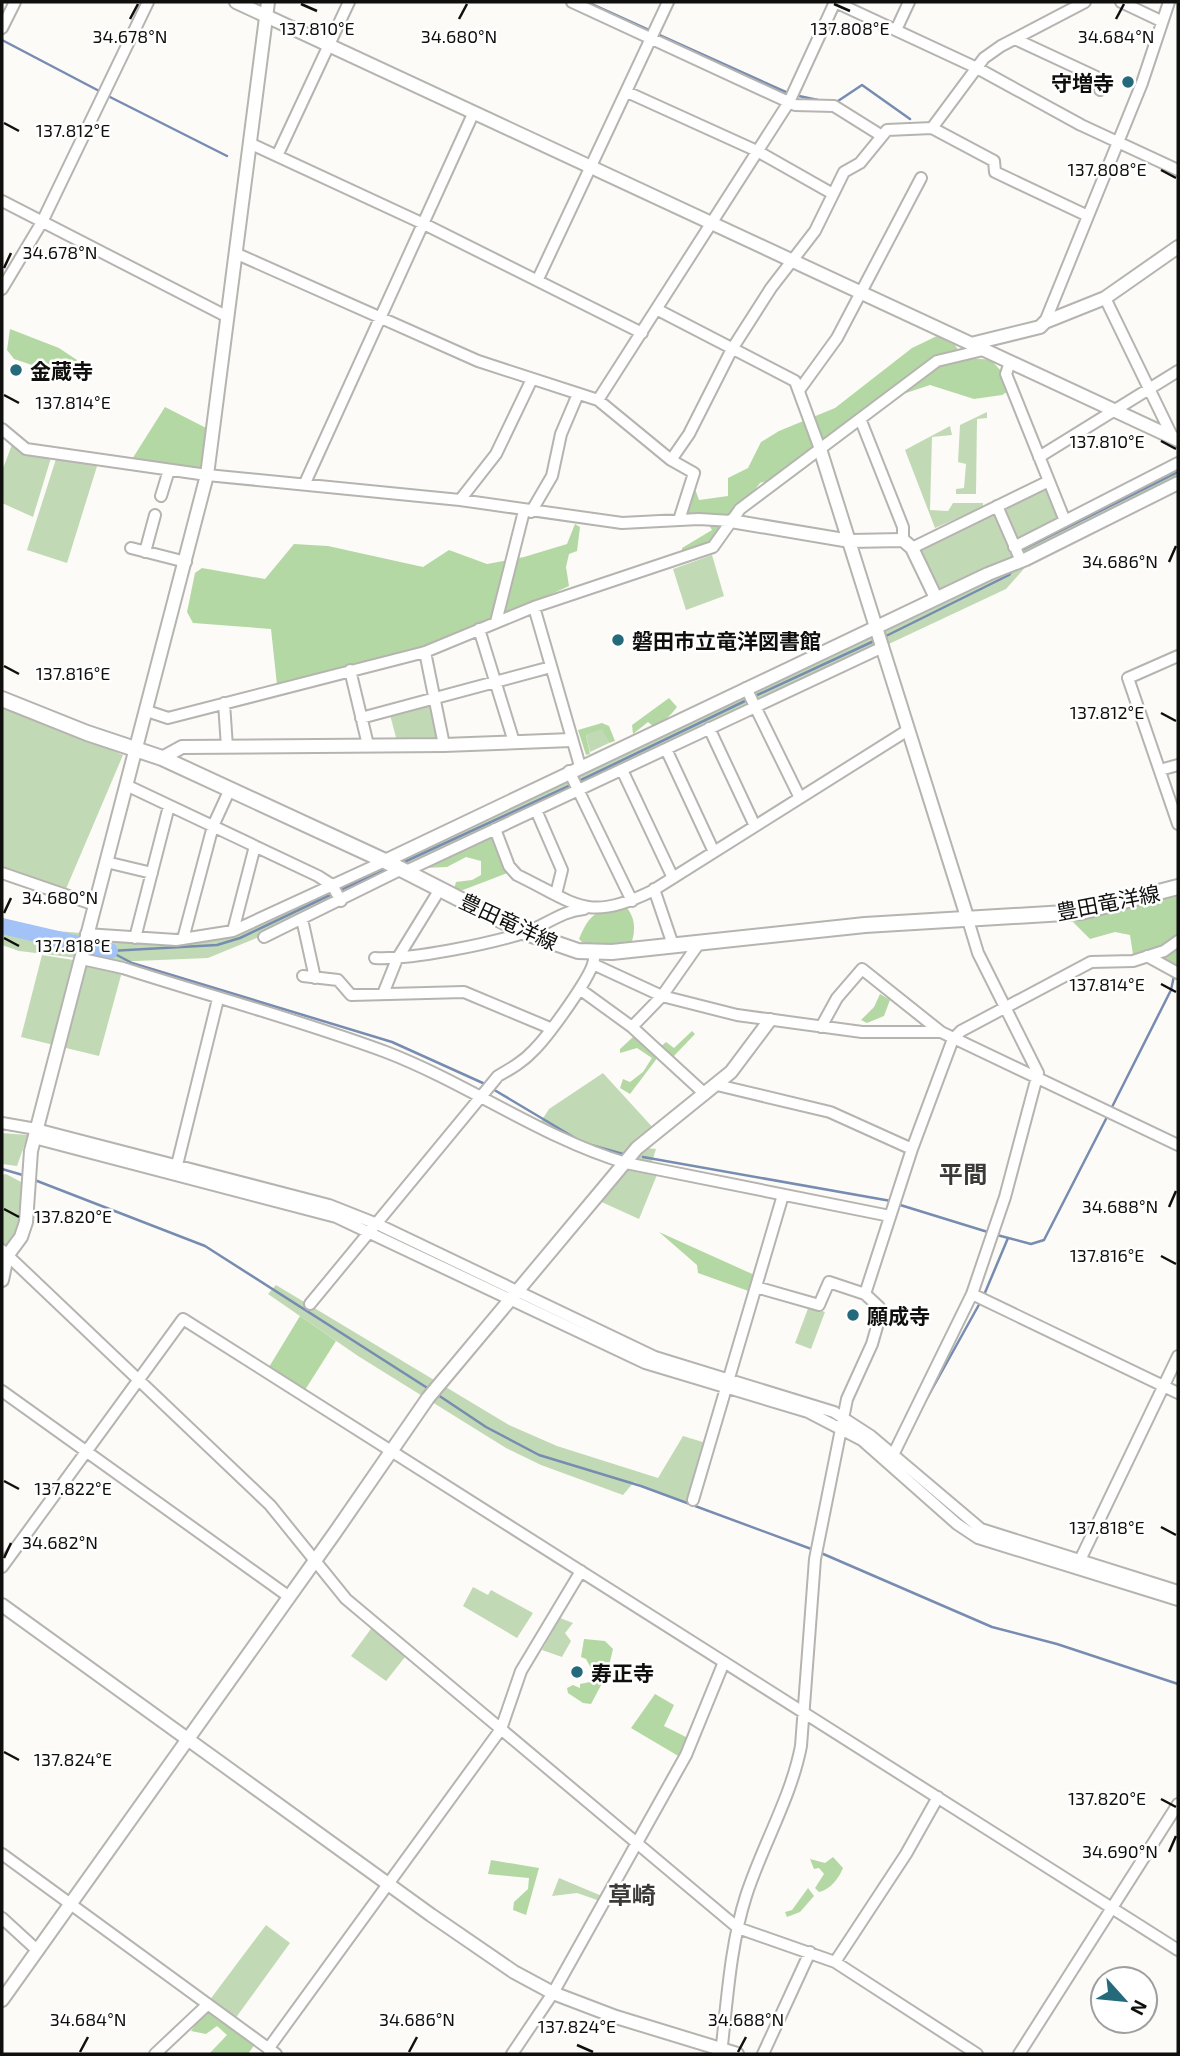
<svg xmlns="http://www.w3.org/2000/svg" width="1180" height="2056" viewBox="0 0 1180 2056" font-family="'Exo 2','Noto Sans JP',sans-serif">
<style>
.green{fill:#c1dab5}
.forest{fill:#b4d8a3}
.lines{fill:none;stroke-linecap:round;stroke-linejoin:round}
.stream{stroke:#778cb1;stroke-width:2.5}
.river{stroke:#a3c2f7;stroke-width:16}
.minor-casing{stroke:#b6b4b0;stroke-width:14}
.tertiary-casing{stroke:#b6b4b0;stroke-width:16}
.secondary-casing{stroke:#b6b4b0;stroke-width:18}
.minor{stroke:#fff;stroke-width:10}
.tertiary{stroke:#fff;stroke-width:12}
.secondary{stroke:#fff;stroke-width:14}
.ticks{fill:none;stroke:#0f0f0d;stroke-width:2.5}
.poi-dot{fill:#256a7b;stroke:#fff;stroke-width:2.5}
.labels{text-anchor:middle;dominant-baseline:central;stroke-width:5;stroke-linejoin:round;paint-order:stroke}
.poi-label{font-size:21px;font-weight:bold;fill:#0f0f0d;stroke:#fff;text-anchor:start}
.street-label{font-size:21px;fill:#0f0f0d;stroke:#fff}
.quarter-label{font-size:24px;font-weight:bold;fill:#3c3a37;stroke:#fff}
.ticks-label{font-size:18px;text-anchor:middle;fill:#0f0f0d;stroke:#fff;stroke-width:5;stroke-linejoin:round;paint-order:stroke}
</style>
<rect width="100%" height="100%" fill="#fdfbf7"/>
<!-- green -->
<path class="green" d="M987,412V418L977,419L976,494H956V489L964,488L966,464L958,462L960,425Z
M950,426L952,435L932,437L930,510L948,511L953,503H983V507L935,528L905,450Z
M13,442L51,458L33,517L2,503V471Z
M56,459L98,463L67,563L27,550Z
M1178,463V480L1037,554L1006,589L298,921L208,958L111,962L19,951L2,945V922L57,931L154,939L238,929L936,599L912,548L1047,486L1061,520Z
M712,555L724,596L686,610L673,569Z
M435,702L444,745H398L389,711Z
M2,705L123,755L66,889L2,869Z
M602,728L609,743L590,752L586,735Z
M42,955L123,968L99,1056L21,1037Z
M603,1073L656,1131L647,1148L656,1149L650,1168L659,1170L639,1219L595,1199L626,1163L538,1126L549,1109Z
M2,1133L28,1135L17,1166L2,1164Z
M6,1174L23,1183L20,1226L6,1249L2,1245V1175Z
M276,1285L509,1425L557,1446L658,1478L683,1436L706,1443L693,1500L685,1502L634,1482L623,1495L541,1465L506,1448L358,1356L268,1294Z
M809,1306L825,1312L811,1349L795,1343Z
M473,1587L488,1595L491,1590L533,1613L517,1638L463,1606Z
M560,1618L573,1623L565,1633L571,1641L562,1657L542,1650Z
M376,1622L409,1652L386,1681L351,1656Z
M559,1878L602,1896L600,1901L577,1893L552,1896Z
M266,1925L290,1943L232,2023L209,2001Z"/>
<!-- forest -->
<path class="forest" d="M10,329L59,348L77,360L66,383L36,375L32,365L14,359L7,350Z
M937,336L955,345L963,357L991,360L1004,374L1010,390L1002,395L974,399L930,385L870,405L784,476L760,483L715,543L682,552V548L712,530L704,517H682L694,486L699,500L728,496V478L748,468L761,442L779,431L835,408L912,348Z
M165,407L214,432L207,475L129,464Z
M575,524L580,527L577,551L569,554L566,567L569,586L425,652L277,685L271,629L193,623L187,612L195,573L202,568L265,579L294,544L328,546L423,567L449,550L487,564L524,557L567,544Z
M669,698L677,707C671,715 663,723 654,727L648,722L633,734L632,725Z
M602,723L609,726L615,741L609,743L602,729L586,735L590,754L586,755L578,730Z
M483,835L494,837L510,872L463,890L454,889L456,882L472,880L481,875V861L466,857L447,867L424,868Z
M1178,894V970L1147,956L1134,961L1130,935L1115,932L1090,939L1073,922Z
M626,907C637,919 636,936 628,950L585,945L579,939C591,911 596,911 626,907Z
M880,994L890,1000L884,1016L867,1023L861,1020L874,1007Z
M692,1031L695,1034L672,1058L658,1049L666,1042L674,1048Z
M633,1037L641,1040L658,1057L630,1094L620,1088L623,1079L630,1082L643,1072L652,1058L637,1048L620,1053V1049Z
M659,1232L759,1277L754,1293L698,1273L697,1265Z
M300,1316L336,1341L305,1390L269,1367Z
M584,1639L605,1641L613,1649L607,1674L591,1704L583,1703L568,1693L567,1688L573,1685L580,1688V1684L590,1682L596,1677L586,1659L581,1657Z
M655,1694L674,1705L664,1726L688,1738L680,1757L631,1728Z
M833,1857L843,1868C839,1878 830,1890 819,1892L815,1888L824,1874L819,1868L814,1869L810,1859L825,1863Z
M491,1860L539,1868L526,1915L513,1910L514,1902L528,1889L529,1878L488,1874Z
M808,1888L814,1896L800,1912L787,1917L785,1912L792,1910Z
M206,2009L255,2044L248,2054H209L227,2035L217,2026L206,2034L191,2031Z"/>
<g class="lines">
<!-- stream -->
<path class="stream" d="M587,2L651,31
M657,34L788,93
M2,40L103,93
M794,95L818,100
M108,96L227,156
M835,103L862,85L910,119
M1022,550L1178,472
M884,637L1009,575L1013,569
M753,697L874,641
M577,782L747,700
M402,863L571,785
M338,891L390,868
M110,951L217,945L240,938L332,894
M113,953L132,963L392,1042L485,1084
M491,1088L575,1138
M1111,1109L1171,990L1174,976
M2,1129L11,1130
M591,1145L623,1154
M643,1157L891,1201
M2,1169L26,1176
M32,1179L205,1246L429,1389
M897,1204L991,1233
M997,1235L1031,1244L1044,1240L1108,1115
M984,1295L1008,1238
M438,1395L486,1427L539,1455L641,1486L814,1550
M921,1409L981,1301
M823,1414L839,1421
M821,1553L992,1627L1057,1644L1178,1684"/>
<!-- river -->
<path class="river" d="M2,926L110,951"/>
<defs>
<path id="minor" d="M572,2L795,105L834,106L882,136
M1121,2L1161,21
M2,28L15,2
M896,30L909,2
M1015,39L1103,80L1100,90
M627,92L757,151L833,194
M932,128L984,58L1001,46L1085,2
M249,143L426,225L642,333
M277,156L349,2
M2,201L226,316
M235,253L478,361L598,400L671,460L694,473L679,520
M538,279L668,2
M2,289L42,222L148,2
M1105,298L1173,438
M658,310L795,381L820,449
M1045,322L1142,83L1169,2
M1010,362L1006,374L1065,521
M800,389L837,338L921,178
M598,400L789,102L835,2L977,68L1081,125L1178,170
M861,421L903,527V540
M2,429L26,449L207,475L460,500L622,523L699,519L731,521
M1039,457L1178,371
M671,460L689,434L732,349L771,288L815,231L844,172L860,163L887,130L932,128L994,161L995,172L1088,216
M305,483L473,114
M161,496L169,470
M460,500L496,454L532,379
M997,506L1021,561
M531,512L552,476L561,434L578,394
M1014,547L1178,463
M131,548L186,562
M912,548L1049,481
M145,552L155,515
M534,607L580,766
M496,622L524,511
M479,629L514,742
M425,652L444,745
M1178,656L1128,678L1178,824
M350,670L368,745
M746,688L800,798
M224,703L227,747
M147,711L168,718L425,652L534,607L713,547L740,509L937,361L983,350
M361,718L551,667
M709,728L755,826
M666,749L714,852
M622,770L673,878
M1160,770L1178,765
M569,771L632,901
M126,785L318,876L332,885L341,901
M536,810L562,870L556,894
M495,829L509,866L517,875C577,904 587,923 652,891L908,730
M106,862L152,873
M406,871L883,647
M2,873L95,905
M654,889L673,945
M302,919L315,978
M233,931L255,846
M86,934L176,940L233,931L385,861
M264,937L402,869
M135,938L169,806
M183,939L213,826L230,789
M1147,956L1178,973
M375,958C412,960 487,944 524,933C545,926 561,911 584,909
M82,959L123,968C210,996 300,1020 386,1052C469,1084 542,1138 626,1163L890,1216
M595,965L662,996L737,1015L862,1032H941L1178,1145
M303,976L338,980L351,995L464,992L550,1028
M581,990L632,1027L705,1094
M383,994L397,959L440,889
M632,1027L662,996L700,942
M821,1027L837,998L862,969L941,1032
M717,1085L830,1112L912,1149
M2,1123L36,1129L329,1205L377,1224L655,1357L834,1412L871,1436L981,1529L1178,1591
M34,1138L336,1217L645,1363L808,1412L862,1440L957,1524L978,1538L1178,1600
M177,1165L218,999
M2,1250L270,1505L346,1599L738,1928L835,1962L977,2054
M865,1294L912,1149L953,1039L961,1031L1091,962L1133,961L1164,951L1178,941
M972,1294L1178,1393
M310,1304L498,1076C512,1068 524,1061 534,1050C547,1037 595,973 594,958
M2,1391L288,1596
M893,1455L972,1294L1005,1197L1038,1073L978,953L968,920
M693,1500L783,1195
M1080,1560L1178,1356
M2,1567L183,1319L1178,1950
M2,1854L276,2054
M2,1918L38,1951
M835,1962L906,1854L938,1797
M268,2049L501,1729L521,1671L581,1571
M155,2054L207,2005
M512,2054L553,1993L686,1755L724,1662
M721,2054C727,2003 730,1946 746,1896C762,1846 791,1798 801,1746L815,1559L847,1399L872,1344L880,1316L879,1307L865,1294L829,1282L819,1305L756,1287
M763,2054L810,1952
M1019,2054L1178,1804"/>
<path id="tertiary" d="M236,2L1178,440
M971,344L1040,327L1045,322L1105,298L1178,247
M820,449L968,920
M731,521L850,541L903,540L912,548L936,598
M162,758L182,747L444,745L571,740
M385,861L988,574L1026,559L1178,483
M2,1280L7,1256L21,1237L26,1222L31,1151L207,475L268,2
M2,1605L431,1915L514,1972L553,1993L616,2017L737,2054
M2,2000L334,1534L428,1398L637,1148L731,1072L770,1020"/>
<path id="secondary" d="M2,699L87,733L162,758L385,861L526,933L578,951L612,952L865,925L1081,912L1178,887"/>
</defs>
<!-- minor casing -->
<use href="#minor" class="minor-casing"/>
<!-- tertiary casing -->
<use href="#tertiary" class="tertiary-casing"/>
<!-- secondary casing -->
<use href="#secondary" class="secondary-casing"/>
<!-- minor -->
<use href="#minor" class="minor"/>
<!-- tertiary -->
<use href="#tertiary" class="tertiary"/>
<!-- secondary -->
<use href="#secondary" class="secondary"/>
</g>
<!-- ticks -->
<path class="ticks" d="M301,4L317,11M834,4L850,11M130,19L138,4M459,19L467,4M1116,19L1124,4M4,123L19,131M1161,170L1176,178M4,268L11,253M4,395L19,403M1161,441L1176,449M1169,562L1176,546M4,666L19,674M1161,713L1176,721M4,913L11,898M4,938L19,946M1161,984L1176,992M1169,1207L1176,1191M4,1209L19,1217M1161,1256L1176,1264M4,1481L19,1489M1161,1527L1176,1535M4,1558L11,1543M4,1752L19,1760M1161,1799L1176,1807M1169,1852L1176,1836M577,2045L593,2052M80,2052L88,2037M409,2052L417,2037M738,2052L746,2037"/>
<!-- markers -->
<g class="poi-dot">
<circle cx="1128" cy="82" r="7"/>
<circle cx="16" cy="370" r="7"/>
<circle cx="618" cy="640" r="7"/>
<circle cx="853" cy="1315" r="7"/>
<circle cx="577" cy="1672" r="7"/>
</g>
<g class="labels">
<!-- poi labels -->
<g class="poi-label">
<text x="1114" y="82" text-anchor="end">守増寺</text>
<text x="30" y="370">金蔵寺</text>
<text x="632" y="640">磐田市立竜洋図書館</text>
<text x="867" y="1315">願成寺</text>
<text x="591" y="1672">寿正寺</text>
</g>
<!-- street labels -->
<g class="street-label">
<text transform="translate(1108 902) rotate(-11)">豊田竜洋線</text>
<text transform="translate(509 921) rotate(25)">豊田竜洋線</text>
</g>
<!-- quarter labels -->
<g class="quarter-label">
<text x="963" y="1173">平間</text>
<text x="632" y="1894">草崎</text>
</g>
</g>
<g class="ticks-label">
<text x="317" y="35">137.810°E</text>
<text x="850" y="35">137.808°E</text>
<text x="130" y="43">34.678°N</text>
<text x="459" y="43">34.680°N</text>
<text x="1116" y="43">34.684°N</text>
<text x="73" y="137">137.812°E</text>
<text x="1107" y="176">137.808°E</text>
<text x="60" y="259">34.678°N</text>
<text x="73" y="409">137.814°E</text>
<text x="1107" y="448">137.810°E</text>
<text x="1120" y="568">34.686°N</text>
<text x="73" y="680">137.816°E</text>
<text x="1107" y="719">137.812°E</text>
<text x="60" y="904">34.680°N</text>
<text x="73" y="952">137.818°E</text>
<text x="1107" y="991">137.814°E</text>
<text x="1120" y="1213">34.688°N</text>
<text x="73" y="1223">137.820°E</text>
<text x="1107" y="1262">137.816°E</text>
<text x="73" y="1495">137.822°E</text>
<text x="1107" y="1534">137.818°E</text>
<text x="60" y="1549">34.682°N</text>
<text x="73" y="1766">137.824°E</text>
<text x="1107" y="1805">137.820°E</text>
<text x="1120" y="1858">34.690°N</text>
<text x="88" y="2026">34.684°N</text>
<text x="417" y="2026">34.686°N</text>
<text x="746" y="2026">34.688°N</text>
<text x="577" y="2033">137.824°E</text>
</g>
<!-- border -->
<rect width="1180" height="2056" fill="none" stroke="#0f0f0d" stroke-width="7"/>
<!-- north arrow -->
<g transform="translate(1124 2000) rotate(117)"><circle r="33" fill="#ffffff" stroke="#9f9f9e" stroke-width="2"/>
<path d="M0-5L12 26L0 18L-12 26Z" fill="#256a7b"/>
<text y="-10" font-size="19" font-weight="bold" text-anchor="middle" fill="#0f0f0d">N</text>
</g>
</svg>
